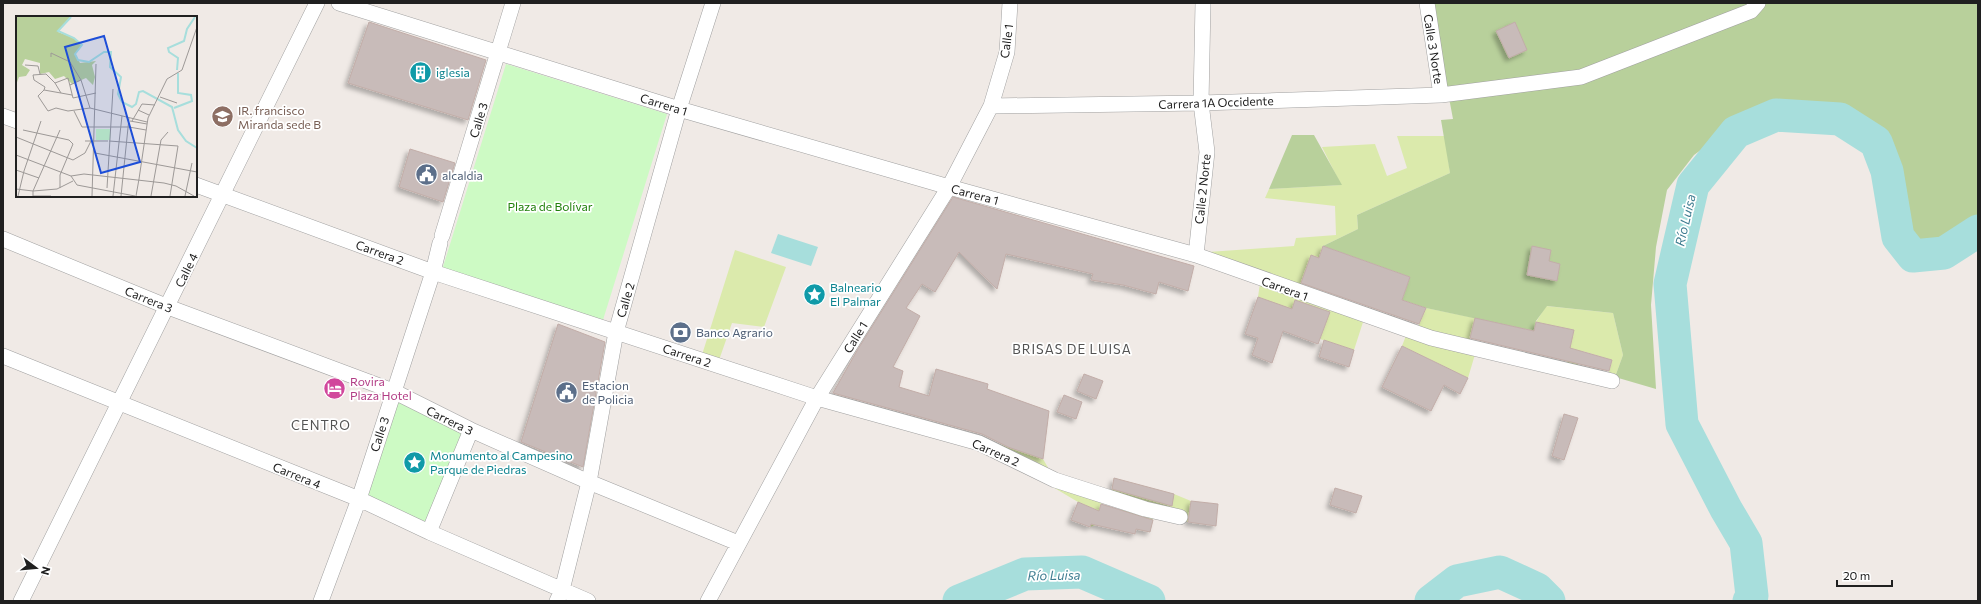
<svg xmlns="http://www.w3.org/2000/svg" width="1981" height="604" viewBox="0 0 1981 604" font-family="Commissioner,sans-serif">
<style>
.grass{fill:#dbeaac}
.forest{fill:#b8d09b}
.park{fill:#cdfac4}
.water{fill:#a7dedc}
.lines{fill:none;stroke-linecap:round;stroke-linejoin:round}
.river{stroke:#a7dedc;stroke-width:33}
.building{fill:#c8bbb9;stroke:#c2ada8;filter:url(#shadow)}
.minor-casing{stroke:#a1a1a1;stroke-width:16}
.minor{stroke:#fff;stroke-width:15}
.labels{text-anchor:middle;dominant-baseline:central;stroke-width:3.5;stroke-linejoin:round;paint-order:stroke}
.street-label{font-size:12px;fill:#202020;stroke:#fff}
.culture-label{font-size:12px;fill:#0d838f;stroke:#fff;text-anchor:start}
.education-label{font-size:12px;fill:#785e54;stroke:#fff;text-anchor:start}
.service-label{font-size:12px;fill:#4e5e75;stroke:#fff;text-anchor:start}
.park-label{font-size:12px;fill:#20800b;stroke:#fff}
.hotel-label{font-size:12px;fill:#b23c85;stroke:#fff;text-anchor:start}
.water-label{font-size:13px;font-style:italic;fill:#3f7d91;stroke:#fff}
.neighbourhood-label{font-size:13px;letter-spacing:1px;fill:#535353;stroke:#fff}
.inset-river{fill:none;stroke:#a7dedc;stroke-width:2}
.inset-road{fill:none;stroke:#9d9997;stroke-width:1}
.view{fill:#1d4ed8;fill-opacity:0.15;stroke:#1d4ed8;stroke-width:2}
.inset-edge{fill:none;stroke:#202020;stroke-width:2}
</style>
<defs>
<filter id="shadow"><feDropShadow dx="-3.5" dy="3.5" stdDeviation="2" flood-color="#0004"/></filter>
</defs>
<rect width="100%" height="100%" fill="#f0eae6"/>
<!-- grass -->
<path class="grass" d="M1397,136H1445L1450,173L1357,215L1358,229L1323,246L1319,258L1311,256L1300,286L1208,252L1294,246L1296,238L1336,235L1335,206L1265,198L1269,189L1341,185L1322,147L1375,144L1387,176L1407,168Z
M735,250L786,267L764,327L732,323L718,363L701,358Z
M1260,283L1364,319L1354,350L1320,339L1326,322L1258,297Z
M1546,306L1613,313L1623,355L1615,377L1608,376L1612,360L1582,351L1577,368L1566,364L1574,330L1536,322Z
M1426,308L1475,318L1469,342L1417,329Z
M1407,333L1476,351L1468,378L1402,346Z
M978,437L1043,459L1053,476Z
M1002,457L1111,494L1114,478L1174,494L1191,501L1188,522L1154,516L1150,532L1122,526L1119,522L1122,508L1101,503L1096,525L1090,527L1096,510L1078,502Z"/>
<!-- forest -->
<path class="forest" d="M1433,3H1978V226L1942,250H1916L1903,234L1891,168L1877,138L1841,112L1777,108L1731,128L1694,155L1667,190L1656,247L1651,305L1656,389L1615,377L1623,355L1613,313L1547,306L1536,321L1534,331L1426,308L1402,300L1410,277L1323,246L1358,229L1357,215L1450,173L1441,120L1453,119L1450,103L1444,91Z
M1292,135H1314L1342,185L1269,189Z"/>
<!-- park -->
<path class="park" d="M506,64L667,114L603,320L442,270Z
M395,401L465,433L428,525L365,496Z"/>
<!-- water -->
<path class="water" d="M778,234L818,247L811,266L771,253Z"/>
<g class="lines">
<!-- river -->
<path class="river" d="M959,601L1025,574L1082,572L1149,601
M1431,601L1457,581L1500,572L1537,589L1549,601
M1749,601L1752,596L1746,543L1726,509L1682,424L1670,284L1693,185L1736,132L1776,115L1840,119L1876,142L1887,171L1898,237L1913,256L1944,253L1978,231"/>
</g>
<!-- building -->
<path class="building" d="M369,22L486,60L468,120L348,83Z
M1515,22L1527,50L1509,58L1496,31Z
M410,149L455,163L443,202L399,187Z
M953,197L1194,266L1188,291L1159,282L1156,294L1123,285L1091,280L1093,274L1006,254L997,289L959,252L935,292L922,284L906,308L920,316L893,367L903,371L899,387L929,396L936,369L988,384L987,389L1049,411L1043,459L1008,447L982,434L833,393L858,349Z
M1323,246L1410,277L1402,300L1426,308L1419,324L1301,283L1311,255L1319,258Z
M1532,246L1551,250L1549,261L1560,264L1557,281L1527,275Z
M1258,297L1292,309L1295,300L1330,312L1318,344L1283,331L1272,363L1252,355L1258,338L1245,334Z
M1475,318L1534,331L1536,322L1574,330L1570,348L1612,360L1609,371L1470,338Z
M558,324L605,342L583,467L521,442Z
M1324,340L1354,350L1349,367L1319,357Z
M1402,346L1468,378L1460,394L1444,385L1431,411L1382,387Z
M1084,374L1103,381L1096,399L1077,391Z
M1064,395L1082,402L1076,419L1057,412Z
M1564,414L1578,418L1564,460L1552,456Z
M1114,478L1174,494L1172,506L1112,489Z
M1335,488L1362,496L1356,513L1330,505Z
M1191,501L1218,504L1216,526L1188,522Z
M1078,502L1099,511L1101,504L1153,520L1150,532L1136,529L1135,534L1091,524L1090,527L1071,520Z"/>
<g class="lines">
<defs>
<path id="minor" d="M339,3L679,109L949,187L1196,255L1431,338L1612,381
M1427,3L1441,95
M991,106L1201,103L1441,95L1581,77L1751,11L1758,3
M3,116L17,121
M196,185L433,272L817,398L979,443L1055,480L1145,509L1180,517
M442,236L513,3
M3,239L168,307L393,391L471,430L589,482L738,543
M1196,255L1207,152L1201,103L1203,3
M3,356L359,499L429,532L588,601
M429,532L471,430
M21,601L317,3
M321,601L359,499L433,272L440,243
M557,601L562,590L589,482L616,332L679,109L713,3
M708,601L817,398L949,187L991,106L1007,52L1010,3"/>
</defs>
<!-- minor casing -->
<use href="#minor" class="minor-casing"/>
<!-- minor -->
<use href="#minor" class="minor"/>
</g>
<!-- icons -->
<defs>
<symbol id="building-disc" viewBox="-11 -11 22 22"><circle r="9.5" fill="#0f9aa8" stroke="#fff"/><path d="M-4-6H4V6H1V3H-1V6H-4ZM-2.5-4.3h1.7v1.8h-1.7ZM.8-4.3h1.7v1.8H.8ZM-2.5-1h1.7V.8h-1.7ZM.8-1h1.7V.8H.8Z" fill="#fff"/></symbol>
<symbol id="school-disc" viewBox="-11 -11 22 22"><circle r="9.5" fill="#8d6e63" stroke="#fff"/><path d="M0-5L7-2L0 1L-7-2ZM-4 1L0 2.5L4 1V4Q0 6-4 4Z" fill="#fff"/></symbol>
<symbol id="civic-disc" viewBox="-11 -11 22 22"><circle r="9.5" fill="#5c6f8a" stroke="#fff"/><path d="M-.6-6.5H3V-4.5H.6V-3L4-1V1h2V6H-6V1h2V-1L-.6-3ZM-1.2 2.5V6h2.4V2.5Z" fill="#fff"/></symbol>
<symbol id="sight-disc" viewBox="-11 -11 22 22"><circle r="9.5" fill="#0f9aa8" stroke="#fff"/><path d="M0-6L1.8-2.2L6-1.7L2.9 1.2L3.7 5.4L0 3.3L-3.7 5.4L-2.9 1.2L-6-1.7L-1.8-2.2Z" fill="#fff"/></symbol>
<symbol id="bank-disc" viewBox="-11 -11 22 22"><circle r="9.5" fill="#5c6f8a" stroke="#fff"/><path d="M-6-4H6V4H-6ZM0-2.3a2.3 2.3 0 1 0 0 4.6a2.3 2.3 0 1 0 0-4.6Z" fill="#fff"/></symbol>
<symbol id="hotel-disc" viewBox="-11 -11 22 22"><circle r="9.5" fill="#d1479c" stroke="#fff"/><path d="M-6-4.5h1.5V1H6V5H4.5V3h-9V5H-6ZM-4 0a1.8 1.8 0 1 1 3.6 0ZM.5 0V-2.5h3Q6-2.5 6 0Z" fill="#fff"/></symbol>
</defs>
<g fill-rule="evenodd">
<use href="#building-disc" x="408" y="60" width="25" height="25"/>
<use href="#school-disc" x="210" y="104" width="25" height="25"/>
<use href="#civic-disc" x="414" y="162" width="25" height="25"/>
<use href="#sight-disc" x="802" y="282" width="25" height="25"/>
<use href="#bank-disc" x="668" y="320" width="25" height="25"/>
<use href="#hotel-disc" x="322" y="376" width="25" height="25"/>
<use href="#civic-disc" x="554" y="380" width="25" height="25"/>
<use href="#sight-disc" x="402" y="450" width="25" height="25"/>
</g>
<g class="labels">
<!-- street labels -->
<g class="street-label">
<text transform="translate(1006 41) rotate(-83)">Calle 1</text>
<text transform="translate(1434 49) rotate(81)">Calle 3 Norte</text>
<text transform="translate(1216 102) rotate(-2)">Carrera 1A Occidente</text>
<text transform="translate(664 104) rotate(17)">Carrera 1</text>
<text transform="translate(478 120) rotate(-73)">Calle 3</text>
<text transform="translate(1202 189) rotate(-84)">Calle 2 Norte</text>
<text transform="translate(975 194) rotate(15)">Carrera 1</text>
<text transform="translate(380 252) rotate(20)">Carrera 2</text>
<text transform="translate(186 270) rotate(-64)">Calle 4</text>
<text transform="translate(1285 288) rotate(20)">Carrera 1</text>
<text transform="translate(149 299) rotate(22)">Carrera 3</text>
<text transform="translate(625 300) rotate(-74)">Calle 2</text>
<text transform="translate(855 337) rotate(-58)">Calle 1</text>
<text transform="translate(687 355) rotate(18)">Carrera 2</text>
<text transform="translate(450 420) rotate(26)">Carrera 3</text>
<text transform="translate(379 434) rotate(-72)">Calle 3</text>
<text transform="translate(996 452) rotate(24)">Carrera 2</text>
<text transform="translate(297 475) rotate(22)">Carrera 4</text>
</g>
<!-- culture labels -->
<g class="culture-label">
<text x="436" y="72">iglesia</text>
<text x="830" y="287">Balneario<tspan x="830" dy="14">El Palmar</tspan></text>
<text x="430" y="455">Monumento al Campesino<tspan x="430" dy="14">Parque de Piedras</tspan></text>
</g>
<!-- education labels -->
<g class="education-label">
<text x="238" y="110">IR. francisco<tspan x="238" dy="14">Miranda sede B</tspan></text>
</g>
<!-- service labels -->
<g class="service-label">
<text x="442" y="175">alcaldia</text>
<text x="696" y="332">Banco Agrario</text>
<text x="582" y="385">Estacion<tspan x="582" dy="14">de Policia</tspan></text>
</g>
<!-- park labels -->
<g class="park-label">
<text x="550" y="206">Plaza de Bolívar</text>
</g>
<!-- hotel labels -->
<g class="hotel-label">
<text x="350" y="381">Rovira<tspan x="350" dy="14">Plaza Hotel</tspan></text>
</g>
<!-- water labels -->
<g class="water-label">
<text transform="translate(1685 220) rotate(-77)">Río Luisa</text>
<text transform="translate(1054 575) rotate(-1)">Río Luisa</text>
</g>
<!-- neighbourhood labels -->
<g class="neighbourhood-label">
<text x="1072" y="349">BRISAS DE LUISA</text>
<text x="321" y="425">CENTRO</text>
</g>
</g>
<!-- overview -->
<g transform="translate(16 16)">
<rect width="181" height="181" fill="#f0eae6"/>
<path d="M0,1H54L42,16L58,22L66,29L59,38L64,47L80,45L76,49L79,61L77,69L70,62L56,68L48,60L39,63L33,56L24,58V47L9,43L6,49L14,54L10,60L3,61L0,69Z" fill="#b8d09b"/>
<path d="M80,113H95L94,124H80Z" fill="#cdfac4"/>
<path class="inset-river" d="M55,1L42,15L58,22L66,29L59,38L62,44L73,46L88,36H95L94,51L105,61L102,78L106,86L116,91L120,88L123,76L127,75L156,91L162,114L170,125L181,132M161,54L162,42L153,36L152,32L168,25L171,13L179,1M158,92L176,85L175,79L162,77V57"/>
<path class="inset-road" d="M35,41V37L54,46L65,64L74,92M9,49L22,50L24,58M39,67L30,58L17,59L18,64L29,71L28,74L56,79M54,69L65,64M28,74L22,80L32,95L40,92L52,95L74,92L131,106M45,77L39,67L52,62L57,82L80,77M144,81L161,87M122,94L133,99M58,95L66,111H113L130,114M114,105L131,108M116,105L126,88L139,89M7,114L53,124M0,121L57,144L69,137L75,125M69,125H92M93,125L162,130L154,180M79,137L181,156M0,139L55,160L61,169L119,180M0,154L23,162M55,160L68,158L148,167L160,170L178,180M123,163L132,102L151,63L166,54L181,11M44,172V159L57,128L53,124M91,172L97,73M0,173L17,175L41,173L57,165M2,180L8,155L25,105M17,180V175L44,114M17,180H35M76,180L80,48M97,180L106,100M105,180L113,102M120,180L123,163M135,180L145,124L152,116M169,180L176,147"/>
<path class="view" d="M88,20L124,146L85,157L49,31Z"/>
<rect width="181" height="181" class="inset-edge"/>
</g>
<!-- border -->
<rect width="1981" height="604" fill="none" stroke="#202020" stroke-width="8"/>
<!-- north arrow -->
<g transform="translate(36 568) rotate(106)" stroke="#ffffff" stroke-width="3" paint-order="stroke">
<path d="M0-3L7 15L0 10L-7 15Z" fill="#202020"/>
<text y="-6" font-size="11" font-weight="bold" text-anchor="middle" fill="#202020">N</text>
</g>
<!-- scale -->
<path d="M1837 580v6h55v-6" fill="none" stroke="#202020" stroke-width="2"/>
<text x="1843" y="580" font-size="12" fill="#202020" stroke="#ffffff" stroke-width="3" paint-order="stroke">20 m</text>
</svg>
